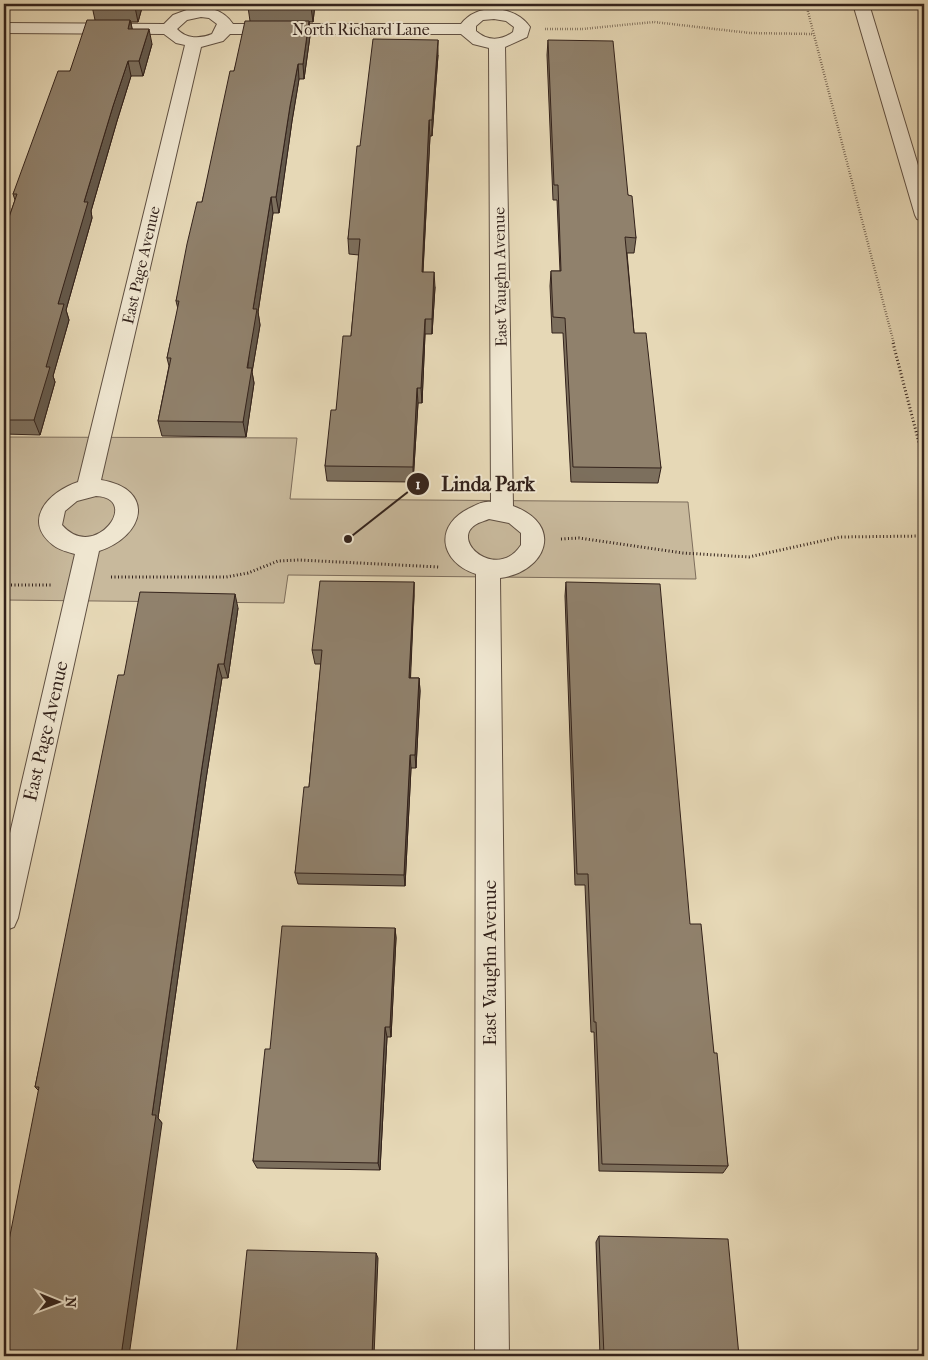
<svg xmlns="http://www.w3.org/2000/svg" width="928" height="1360" viewBox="0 0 928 1360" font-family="'IM FELL French Canon',serif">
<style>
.green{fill:#c8b99c;stroke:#7e6e5c}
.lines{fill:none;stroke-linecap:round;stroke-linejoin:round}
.street-casing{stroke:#605042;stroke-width:2}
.path-far1{stroke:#33221b;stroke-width:2.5;stroke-dasharray:0.5 2;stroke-linecap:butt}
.path{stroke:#33221b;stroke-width:3;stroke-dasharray:1 2.5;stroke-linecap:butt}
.street{fill:#efe6d0;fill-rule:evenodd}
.wall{fill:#7c6f5d;stroke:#33221b}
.shaded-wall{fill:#655a4c;stroke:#33221b}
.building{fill:#90816c;stroke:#33221b}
.labels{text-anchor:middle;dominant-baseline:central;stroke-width:4;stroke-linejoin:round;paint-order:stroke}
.far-street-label{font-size:16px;fill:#33221b;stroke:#efe6d0}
.street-label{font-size:19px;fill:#33221b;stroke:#efe6d0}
.leader{fill:none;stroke:#33221b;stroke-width:2}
.callout-dot{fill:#33221b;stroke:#efe6d0;stroke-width:2}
.mark-label{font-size:15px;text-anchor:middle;font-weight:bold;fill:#fff}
.callout-label{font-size:20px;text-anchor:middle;font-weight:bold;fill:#33221b;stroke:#efe6d0;stroke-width:4;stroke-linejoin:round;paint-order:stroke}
</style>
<rect width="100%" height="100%" fill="#e6d8b6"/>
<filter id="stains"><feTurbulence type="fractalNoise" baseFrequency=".004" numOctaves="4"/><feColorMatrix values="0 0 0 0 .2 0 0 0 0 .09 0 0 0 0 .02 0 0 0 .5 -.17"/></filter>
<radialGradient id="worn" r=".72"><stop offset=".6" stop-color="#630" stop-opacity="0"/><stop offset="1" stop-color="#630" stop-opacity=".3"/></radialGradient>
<!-- green -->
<path class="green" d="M4,437L297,438L290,499L688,502L696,579L288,575L284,603L4,600Z"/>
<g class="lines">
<defs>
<path id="street" d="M853,4H869L924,185V221L917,219L915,215Z
M192,8C209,7 223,9 233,24H461C477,2 515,5 530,27L527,37L505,47L513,506C565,525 546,572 500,578L509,1356H475L476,574C439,562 433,524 472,507C478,504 484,501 491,502L489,48L473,44L461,34H230L223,41L201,47L101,480C156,489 145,536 99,551L18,918L14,927L4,931V859L75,554C68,552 59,550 53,545C21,520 50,491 78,482L185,45L176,43L164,34L4,33V23L164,24L173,15ZM201,17L209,18L217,24L212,34C200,39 186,39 177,29L187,20ZM494,19L506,21L514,27L513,32C501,41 487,41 476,31V26L483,20ZM96,496C142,498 95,563 62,525L65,511L77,501ZM489,519L509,523L521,533V545C498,581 450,542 475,525C479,522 485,521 489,519Z"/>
</defs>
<!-- street casing -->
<use href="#street" class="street-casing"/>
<!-- path-far1 -->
<path class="path-far1" d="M806,4L894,344
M545,29H582L654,22L750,33L814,34"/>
<!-- path -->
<path class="path" d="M893,343L924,462
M561,539L579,538L683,553L749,557L840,537L924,536
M111,577H226L248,573L278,561L299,560L439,567
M4,585H51"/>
<!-- street -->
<use href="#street" class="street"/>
</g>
<!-- wall -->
<path class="wall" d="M143,4L138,22H131L132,29L152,44L143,76H131L117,121L91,211L92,218L66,310L69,320L53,376L55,382L40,435L4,434V232L15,200L13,194L70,71L95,20L92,6Z
M315,4L313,22H309L310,36L304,79H299L292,121L279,213H273L258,312L260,325L252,372L254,383L246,437L162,436L158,421L169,366L167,358L178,309L176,301L202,202L234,71L250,21L248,7Z
M544,4H606V7L544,6Z
M548,40L628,195L636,238L634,253H627L634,333L661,468L658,483L571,482L563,333H552L550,286L551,271H560L557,200H553L547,55Z
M438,55L432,136H430L423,272L435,287L432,334H425L422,403H418L413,482L327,481L325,466L351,336L359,255L349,254L348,239L360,146Z
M414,582V596L410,678H419L420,691L416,768H411L405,886L298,884L295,873L309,787L321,664H315L312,650Z
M566,582L714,1053L728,1166L723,1173L599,1171L594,1032H591L585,885H575L565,596Z
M238,608L228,678H222L206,779L158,1118L162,1123L39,1091L35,1087L124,675Z
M395,928L396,938L391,1037H387L380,1170L257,1168L253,1161L270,1049Z
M599,1236L739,1356H600L596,1242Z"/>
<!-- shaded-wall -->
<path class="shaded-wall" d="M136,4H143L138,22L135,7Z
M311,4H315L313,22L311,7Z
M130,20L134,36L128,29Z
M309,21L310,36L304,79L303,64Z
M149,29L152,44L143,76L139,61Z
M438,40V55L432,136V120Z
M128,61L131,76L117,121L91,211L92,218L66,310L69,320L53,376L55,382L40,435L34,420L46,367L58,304L84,202L113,106Z
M298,64L299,79L292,121L279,213L276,197L290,106Z
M429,120L430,136L422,287V272Z
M271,197L273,213L258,312L260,325L252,372L254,383L246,437L243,422L253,309Z
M434,272L435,287L432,334V319Z
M425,319V334L422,403L421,388Z
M417,388L418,403L413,482V467Z
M414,582V596L410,691L409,678Z
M235,594L238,608L228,678L224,664Z
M218,664L222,678L206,779L158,1118L162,1123L129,1356H121L152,1115L202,767Z
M419,678L420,691L416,768L415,755Z
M410,755L411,768L405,886L404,875Z
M395,928L396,938L391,1037L390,1027Z
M385,1027L387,1037L380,1170L378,1163Z
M376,1253L378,1258L374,1356H372Z"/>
<!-- building -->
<path class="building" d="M93,4H136L135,7L92,6Z
M249,4H311V7H248Z
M87,20H130L128,29H149L139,61H128L113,106L84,202H88L58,304H64L46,367H50L34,420H4V232L17,194H13L58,71H70Z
M245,21H309L303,64H298L290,106L276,197H271L253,309H257L247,368H252L243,422L158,421L171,358H167L179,301H176L187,244L197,202H202L230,71H234Z
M373,39L438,40L432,120H429L422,272H434L432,319H425L421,388H417L413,467L325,466L331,410H336L343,336H351L360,239H348L357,146H360Z
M548,40L613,41L628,195L632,196L636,238L625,237L634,333H646L661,468L573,467L565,318L553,317L551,271H561L558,185H554Z
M320,581L414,582L409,678H419L415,755H410L404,875L295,873L304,787H309L322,650H312Z
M566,582L660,584L690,924H701L714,1053H717L728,1166L602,1164L596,1022H594L588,874H577Z
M140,592L235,594L224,664H218L202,767L152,1115H156L121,1356H4V1266L39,1087H35L118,675H124Z
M282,926L395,928L390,1027H385L378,1163L253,1161L265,1049H270Z
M599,1236L728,1239L739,1356H604Z
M247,1250L376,1253L372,1356H236Z"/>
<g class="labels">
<!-- far-street labels -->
<g class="far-street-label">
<text x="361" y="29">North Richard Lane</text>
<text transform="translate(141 265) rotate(-77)">East Page Avenue</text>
<text transform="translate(500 277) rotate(-91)">East Vaughn Avenue</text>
</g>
<!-- street labels -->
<g class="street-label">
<text transform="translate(46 731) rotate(-77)">East Page Avenue</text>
<text transform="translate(490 963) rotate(-90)">East Vaughn Avenue</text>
</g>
</g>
<!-- callouts -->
<path class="leader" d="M348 539L418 484"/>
<g class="callout-dot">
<circle cx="348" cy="539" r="5"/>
<circle cx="418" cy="484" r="12"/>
</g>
<g class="mark-label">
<text x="418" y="489">1</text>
</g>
<g class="callout-label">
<text x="488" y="491">Linda Park</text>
</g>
<!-- margin -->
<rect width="928" height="1360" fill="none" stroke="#e6d8b6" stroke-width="20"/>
<rect x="5" y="5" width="918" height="1350" fill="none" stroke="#33221b" stroke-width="2.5"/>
<rect x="10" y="10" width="908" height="1340" fill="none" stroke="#33221b"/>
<!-- north arrow -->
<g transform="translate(58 1302) rotate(91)" stroke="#efe6d0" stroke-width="4" paint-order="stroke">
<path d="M0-4L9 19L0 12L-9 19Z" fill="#33221b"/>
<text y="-8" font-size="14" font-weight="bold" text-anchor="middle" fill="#33221b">N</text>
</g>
<rect width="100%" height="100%" filter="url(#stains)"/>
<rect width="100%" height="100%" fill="url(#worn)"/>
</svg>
